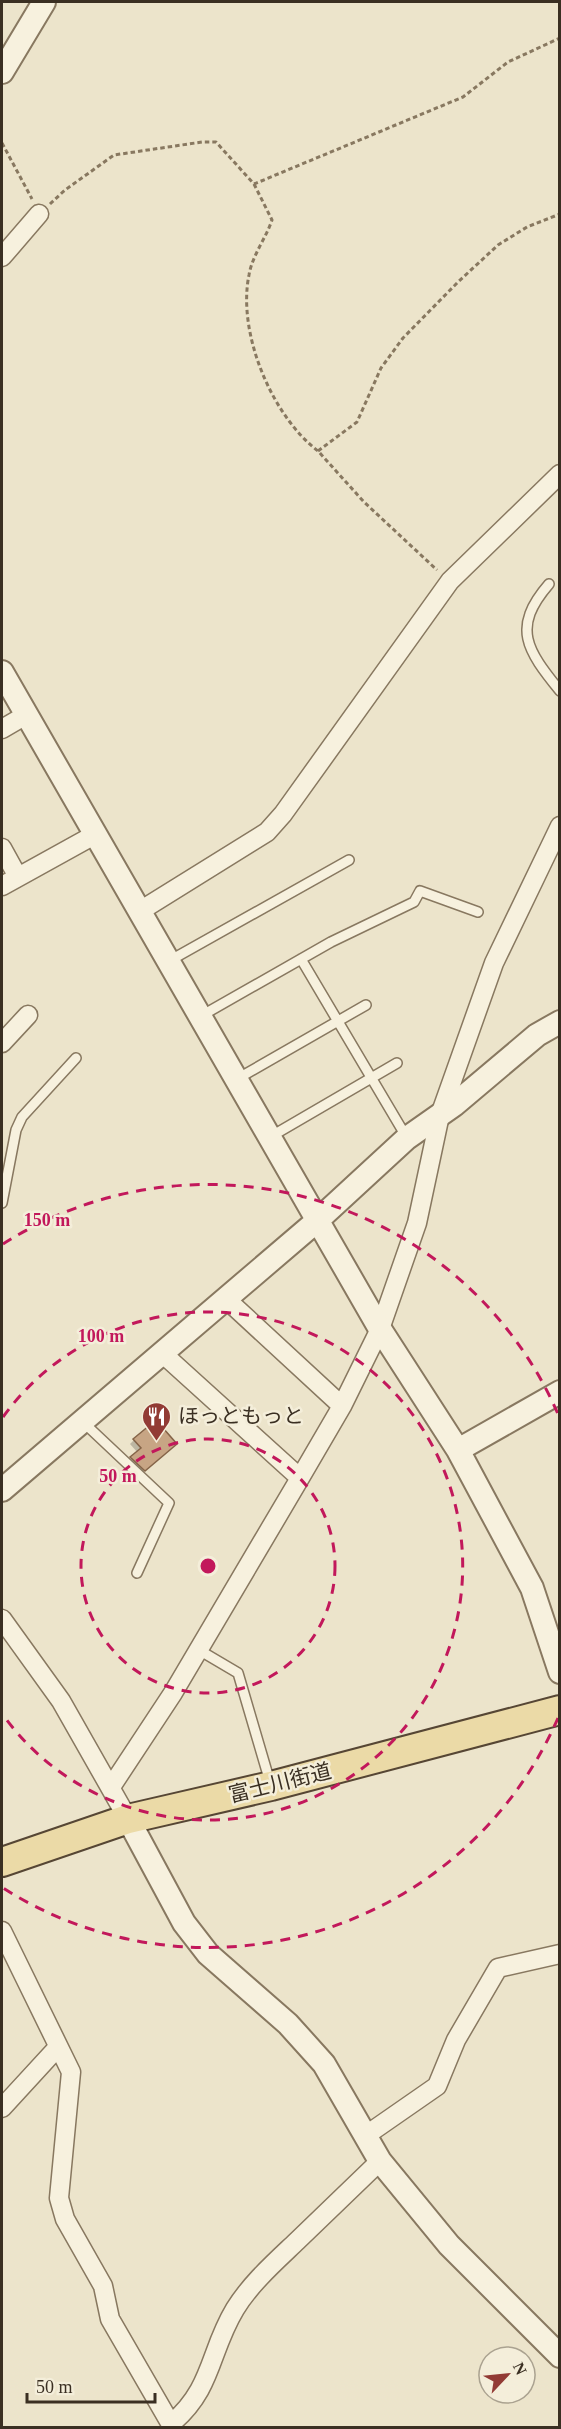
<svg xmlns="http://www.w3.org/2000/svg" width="561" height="2429" viewBox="0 0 561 2429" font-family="'Times New Roman','Noto Sans JP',serif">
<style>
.shadow{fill:#0003}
.building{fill:#c7a584;stroke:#856448;stroke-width:1.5}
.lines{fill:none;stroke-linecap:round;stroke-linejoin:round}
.service-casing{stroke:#887860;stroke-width:12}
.minor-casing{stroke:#887860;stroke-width:21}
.tertiary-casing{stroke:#887860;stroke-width:26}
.primary-casing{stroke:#564634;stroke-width:32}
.path{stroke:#887860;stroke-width:3;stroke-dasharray:4.5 3;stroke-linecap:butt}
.service{stroke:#f7f1de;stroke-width:9}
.minor{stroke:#f7f1de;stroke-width:18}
.tertiary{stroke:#f7f1de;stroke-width:22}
.primary{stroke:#ebdaa7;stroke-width:28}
.ring{fill:none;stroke:#c2185b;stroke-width:3;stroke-dasharray:10 8}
.labels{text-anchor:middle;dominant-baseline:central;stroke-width:5;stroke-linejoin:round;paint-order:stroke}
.poi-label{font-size:21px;fill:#3a2f22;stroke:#f4eeda;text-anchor:start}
.street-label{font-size:21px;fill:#3a2f22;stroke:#f4eeda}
.centre{fill:#c2185b;stroke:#f4eeda;stroke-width:3}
.ring-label{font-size:18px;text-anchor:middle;font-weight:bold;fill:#c2185b;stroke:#f4eeda;stroke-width:5;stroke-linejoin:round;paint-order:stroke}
</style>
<rect width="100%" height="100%" fill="#ece4cb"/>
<!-- shadow -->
<path class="shadow" d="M134,1440L171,1448L140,1474L128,1462L138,1453L130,1444Z"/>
<!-- building -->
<path class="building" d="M156,1420L177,1444L145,1471L130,1457L141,1448L133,1439Z"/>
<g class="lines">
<defs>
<path id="service" d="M549,584C511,628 527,650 560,691
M301,959L407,1138
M169,961L349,860
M201,1016L331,942L414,902L420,891L478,912
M237,1079L366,1005
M270,1137L397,1063
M2,1203L16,1130L22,1117L76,1058
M83,1422L169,1503L137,1573
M199,1650L238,1673L270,1782"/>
<path id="minor" d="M2,257L39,214
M2,729L26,715
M2,848L18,877
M2,886L96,834
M140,911L267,832L283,814L450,581L560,474
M2,1043L28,1015
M225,1298L342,1406
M162,1353L300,1478
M2,1619L61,1701L128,1819
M111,1787L173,1693L300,1478L342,1406L380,1329L417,1223L440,1115L494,963L560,826
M2,1931L71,2072L59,2198L65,2219L103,2286L110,2319L173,2428
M2,2108L58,2047
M365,2136L437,2086L456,2040L498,1968L560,1954
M172,2423C213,2388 209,2352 235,2309C251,2283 275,2262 297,2241C325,2214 352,2188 380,2161"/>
<path id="tertiary" d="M2,72L44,2
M2,672L380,1329L458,1450L532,1588L560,1672
M458,1450L560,1392
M2,1490L318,1220L407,1138L454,1105L537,1035L560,1022
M128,1819L184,1923L208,1954L288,2024L324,2064L380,2161L449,2245L560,2356"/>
<path id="primary" d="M2,1862L128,1819L271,1786L560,1710"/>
</defs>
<!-- service casing -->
<use href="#service" class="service-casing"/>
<!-- minor casing -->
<use href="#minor" class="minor-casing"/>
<!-- tertiary casing -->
<use href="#tertiary" class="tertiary-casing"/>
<!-- primary casing -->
<use href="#primary" class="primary-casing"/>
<!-- path -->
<path class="path" d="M2,143L32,199
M254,184L272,220C266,238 252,256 249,275C237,333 272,416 318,451L364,502L437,570
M50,204L65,190L114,155L202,142H216L254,184L463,97L508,62L560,38
M318,451L357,422L381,368L403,338L458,282L498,245L527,227L560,214"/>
<!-- service -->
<use href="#service" class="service"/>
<!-- minor -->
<use href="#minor" class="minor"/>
<!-- tertiary -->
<use href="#tertiary" class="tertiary"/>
<!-- primary -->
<use href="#primary" class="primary"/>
</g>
<!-- distance rings -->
<g class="ring">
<circle cx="208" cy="1566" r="127"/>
<path d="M3 1417A254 254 0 1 1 3 1715"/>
<path d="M558 1718A382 382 0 0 1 3 1888M3 1244A382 382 0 0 1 558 1414"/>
</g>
<!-- icons -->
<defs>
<symbol id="restaurant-pin" viewBox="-11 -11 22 30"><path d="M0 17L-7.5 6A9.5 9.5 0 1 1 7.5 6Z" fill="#923b35" stroke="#f4eeda"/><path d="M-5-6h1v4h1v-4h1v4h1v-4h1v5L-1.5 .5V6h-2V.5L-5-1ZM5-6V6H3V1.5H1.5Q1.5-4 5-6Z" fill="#fff"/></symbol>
</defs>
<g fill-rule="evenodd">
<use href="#restaurant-pin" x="140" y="1400" width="33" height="45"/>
</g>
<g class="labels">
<!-- poi labels -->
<g class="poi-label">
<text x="178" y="1416">ほっともっと</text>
</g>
<!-- street labels -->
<g class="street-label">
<text transform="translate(280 1783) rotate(-14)">富士川街道</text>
</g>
</g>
<circle cx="208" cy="1566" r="9" class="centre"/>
<g class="ring-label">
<text x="47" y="1226">150 m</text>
<text x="101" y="1342">100 m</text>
<text x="118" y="1482">50 m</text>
</g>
<!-- border -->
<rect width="561" height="2429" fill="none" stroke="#3a2f22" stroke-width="6"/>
<!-- north arrow -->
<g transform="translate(507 2375) rotate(64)"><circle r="28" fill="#f4eeda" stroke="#aaa290" stroke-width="1.5"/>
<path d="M0-4.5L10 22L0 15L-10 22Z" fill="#923b35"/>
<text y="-9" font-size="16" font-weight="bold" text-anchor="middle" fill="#3a2f22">N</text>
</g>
<!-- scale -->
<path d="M27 2393v9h128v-9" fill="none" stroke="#3a2f22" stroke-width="3"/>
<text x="36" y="2393" font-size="18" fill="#3a2f22" stroke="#f4eeda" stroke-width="4.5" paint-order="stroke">50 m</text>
</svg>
